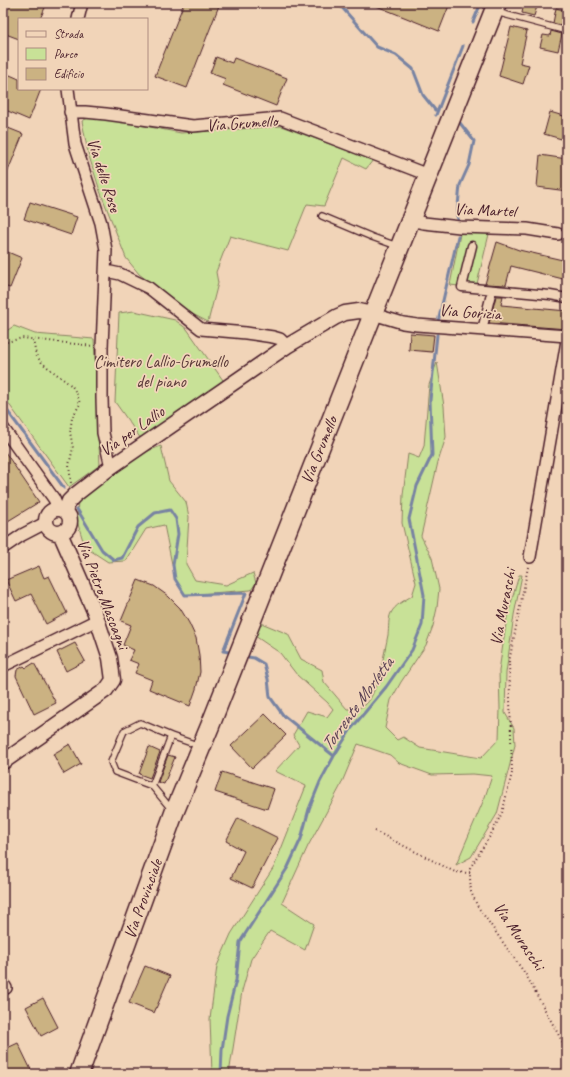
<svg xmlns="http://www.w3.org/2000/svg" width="570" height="1077" viewBox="0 0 570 1077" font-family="Caveat,sans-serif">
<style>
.green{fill:#c8e197;stroke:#898061}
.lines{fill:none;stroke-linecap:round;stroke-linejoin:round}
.stream{stroke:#7883a2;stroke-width:3}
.building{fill:#cbb282;stroke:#4a1f2b}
.service-casing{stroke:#4a1f2b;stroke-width:8}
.pedestrian-casing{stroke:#4a1f2b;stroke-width:11}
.minor-casing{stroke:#4a1f2b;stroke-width:14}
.tertiary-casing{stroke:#4a1f2b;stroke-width:17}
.primary-casing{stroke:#4a1f2b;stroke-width:21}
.path{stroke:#4a1f2b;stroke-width:2;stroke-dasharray:1 3;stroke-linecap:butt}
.service{stroke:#f1d4b8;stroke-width:5.5}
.pedestrian{stroke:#f1d4b8;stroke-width:8}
.minor{stroke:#f1d4b8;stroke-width:11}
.tertiary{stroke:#f1d4b8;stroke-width:14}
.primary{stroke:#f1d4b8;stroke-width:18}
.labels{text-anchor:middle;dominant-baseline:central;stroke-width:3.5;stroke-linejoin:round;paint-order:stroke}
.street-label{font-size:17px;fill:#4a1f2b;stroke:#f1d4b8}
.park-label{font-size:17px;fill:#5d3c3b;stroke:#f1d4b8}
.water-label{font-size:18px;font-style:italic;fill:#594053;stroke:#f1d4b8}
</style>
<rect width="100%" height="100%" fill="#f1d4b8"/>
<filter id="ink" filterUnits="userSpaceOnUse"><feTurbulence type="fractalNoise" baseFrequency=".025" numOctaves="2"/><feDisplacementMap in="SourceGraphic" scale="8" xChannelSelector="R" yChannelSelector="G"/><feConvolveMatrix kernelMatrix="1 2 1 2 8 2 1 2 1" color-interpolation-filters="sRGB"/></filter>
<g filter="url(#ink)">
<!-- green -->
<path class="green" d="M88,118L114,120L181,133L281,126L373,160L366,169L344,158L324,206L307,204L288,251L230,236L216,272L218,283L208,322L177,306L162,292L139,274L126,258L100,191L88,153L82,121Z
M461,229L490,230L476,288L450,285Z
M134,311L175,320L187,329L225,383L141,439L115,402L119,313Z
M14,326L35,334L94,339L100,465L69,487L3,396V333Z
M437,362L444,406L446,437L438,462L421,536L432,558L439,589L437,608L433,626L426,645L401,682L391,700L385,728L397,740L403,737L420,748L481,758L499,739L500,709L499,671L507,617L519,575H522L514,615L506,673L505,713L514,728L515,745L497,814L471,857L456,865L485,797L492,776L473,774L432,775L399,763L390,755L358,744L340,787L308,846L282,903L314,924L305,950L270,931L251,959L242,991L229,1074H212L210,1019L217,966L231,934L274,867L306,786L275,771L299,745L293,735L307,711L327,717L333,709L328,703L297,675L280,653L255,636L259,622L288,634L301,659L322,670L324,682L347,709C353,709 361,708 365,705C377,697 385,649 388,635C389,628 388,619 391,613C395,605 405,600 412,596L416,583L402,523L403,495L408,454L419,458L424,446L429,385Z
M161,446L169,481L186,502L189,517L186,564L195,580L226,585L253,573L256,583L251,590L185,595L175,579L164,525L146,529L126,561L108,562L85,547L77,521L78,498L145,452Z"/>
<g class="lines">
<!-- stream -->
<path class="stream" d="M338,3L377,47L396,55L413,69L423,95L435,110
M473,22L481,3
M436,115L463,46
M460,224L457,216L460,185L469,165L474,141L460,123
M438,322L458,236
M3,405L64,488
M77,509L102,550L114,560L122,558L138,527L155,513L170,510L176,519L178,534L173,565L175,579L185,595L246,593L223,651L229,652
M248,657L254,658L264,664L268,679L270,697L283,715L334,756
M221,1074L222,1050L227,1016L236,980L240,942L288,867L301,839L309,809L320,782L334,756L351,729L386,687L412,650L422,625L424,595L409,519L417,486L432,455L430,400L437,335"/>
</g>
<!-- building -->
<path class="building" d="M3,3H47L40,19H19V39L3,33Z
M184,3H220L187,88L155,76Z
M369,3H450L439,31Z
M524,3H538L534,16L522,13Z
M556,8L567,11V27L553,23Z
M511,27L527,31L520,63L529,65L523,84L499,76Z
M551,31L562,34L558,51L540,47L543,35L550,36Z
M216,57L232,63L234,58L287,78L276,106L223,85L226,79L210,73Z
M3,72L19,79V89H41L29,120L3,109Z
M550,112L567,117V133L565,140L544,134Z
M3,126L23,134L3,183Z
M540,155L567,159V191L537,187Z
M30,202L77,217L71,235L24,219Z
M497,242L519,250L567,261V280L511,266L506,285L485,284Z
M3,250L22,258L10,288L3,286Z
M496,296H503L501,305L567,311V329L489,323Z
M410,333L434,335L432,352L409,350Z
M3,449L39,502L3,524Z
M39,566L44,578L49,576L67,613L46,624L31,594L16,601L6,580Z
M138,580L154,586L168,596L180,608L189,623L196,638L199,655L200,672L196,689L190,706L149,689L152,680L135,673L139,664L129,660L134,650L123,645L131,625L121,621Z
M75,643L85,661L66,671L57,652Z
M34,663L56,703L34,714L16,676L17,670L24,666L26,668Z
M265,714L286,735L252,768L231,746Z
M70,744L81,764L64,774L53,754Z
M149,747L160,752L150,778L139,774Z
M168,755L175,757L164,784L158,782Z
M222,772L274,789L267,809L215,792Z
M238,818L278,838L252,888L231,878L244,851L226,841Z
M145,966L170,976L154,1013L129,1003Z
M43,998L58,1027L41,1036L26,1007Z
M18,1043L33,1074H7L3,1066V1050Z"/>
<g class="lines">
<defs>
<path id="service" d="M496,12L567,31
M322,216L372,237L397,246
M152,786L115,772L111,762L124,731L140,723L171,736
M172,810L152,786L171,736L200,746"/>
<path id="pedestrian" d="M472,246L462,287L550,295L567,298
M482,330L492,290"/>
<path id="minor" d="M78,19L82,3
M68,89L75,144L101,223L106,250L102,347V398L103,433L111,467
M70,112H85L106,114L193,126L280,118L428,175
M410,220L424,223L460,227L527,229L558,234
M106,271L120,274L149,288L201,329L246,333L273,337L280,339L287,346
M373,314L403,323L417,325L567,336
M3,428L54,499L58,509
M3,548L22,535L47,522
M530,557L567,341
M3,666L97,620
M3,983L6,988"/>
<path id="tertiary" d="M46 521a12 12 0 1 1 24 0a12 12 0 1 1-24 0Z
M65,511L69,501L75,495L111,467L287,346L336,317L345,313L359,311L373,314
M3,762L106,690L113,680L110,658L95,613L60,533"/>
<path id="primary" d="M79,1074L174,813L210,726L373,314L497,3"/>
</defs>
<!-- service casing -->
<use href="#service" class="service-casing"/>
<!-- pedestrian casing -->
<use href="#pedestrian" class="pedestrian-casing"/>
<!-- minor casing -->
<use href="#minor" class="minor-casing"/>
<!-- tertiary casing -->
<use href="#tertiary" class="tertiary-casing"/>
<!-- primary casing -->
<use href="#primary" class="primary-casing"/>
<!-- path -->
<path class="path" d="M33,340L36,355L42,363L72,386L77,394L80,404L72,418L70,432L73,448L69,465L71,483
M3,343L22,338L93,346
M528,567L509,662L512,773L502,813L490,836L470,868V878L471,892L478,907L526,975L562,1041L567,1060
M375,831L455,872L470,873"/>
<!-- service -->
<use href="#service" class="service"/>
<!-- pedestrian -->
<use href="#pedestrian" class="pedestrian"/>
<!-- minor -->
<use href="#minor" class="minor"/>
<!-- tertiary -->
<use href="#tertiary" class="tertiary"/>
<!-- primary -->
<use href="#primary" class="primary"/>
</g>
</g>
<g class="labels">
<!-- street labels -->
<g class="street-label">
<text transform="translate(242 123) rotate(-4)">Via Grumello</text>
<text transform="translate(104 175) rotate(72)">Via delle Rose</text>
<text transform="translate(485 210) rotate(2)">Via Martel</text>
<text transform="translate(470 312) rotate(4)">Via Gorizia</text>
<text transform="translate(132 431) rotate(-35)">Via per Lallio</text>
<text transform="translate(319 450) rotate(-68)">Via Grumello</text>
<text transform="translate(103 594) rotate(69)">Via Pietro Mascagni</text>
<text transform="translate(503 607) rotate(-79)">Via Muraschi</text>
<text transform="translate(143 899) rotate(-70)">Via Provinciale</text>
<text transform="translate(519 936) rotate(56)">Via Muraschi</text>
</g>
<!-- park labels -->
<g class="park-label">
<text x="161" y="361">Cimitero Lallio-Grumello<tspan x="161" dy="20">del piano</tspan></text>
</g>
<!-- water labels -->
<g class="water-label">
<text transform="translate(357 704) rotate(-54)">Torrente Morletta</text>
</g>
</g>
<!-- margin -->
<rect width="570" height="1077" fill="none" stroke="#f1d4b8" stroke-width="16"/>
<rect x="8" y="8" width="554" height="1061" fill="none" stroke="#4a1f2b" stroke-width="1.5" filter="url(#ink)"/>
<!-- legend -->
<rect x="18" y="18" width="130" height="72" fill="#f1d4b8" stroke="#ae8c80"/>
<rect x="26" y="31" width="20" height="6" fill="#f1d4b8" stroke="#ae8c80"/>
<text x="54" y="38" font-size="12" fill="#4a1f2b">Strada</text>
<rect x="26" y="48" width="20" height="12" fill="#c8e197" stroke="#ae8c80"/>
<text x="54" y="58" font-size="12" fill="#4a1f2b">Parco</text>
<rect x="26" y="68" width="20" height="12" fill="#cbb282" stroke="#ae8c80"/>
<text x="54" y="78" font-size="12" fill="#4a1f2b">Edificio</text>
</svg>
